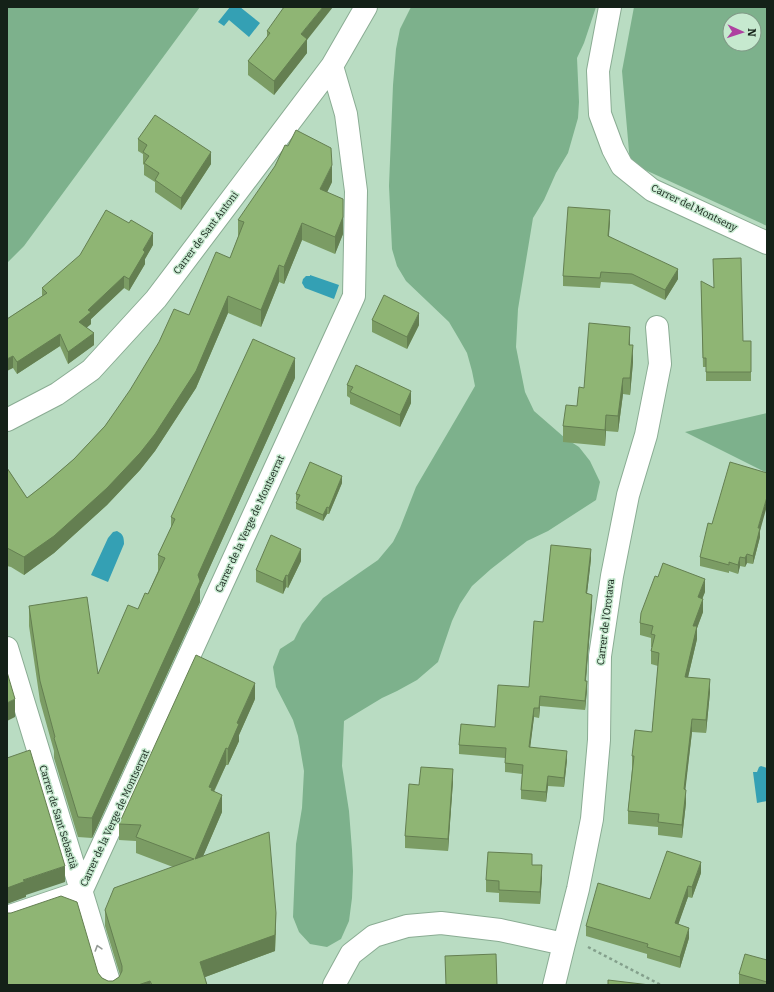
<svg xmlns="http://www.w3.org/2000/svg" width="774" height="992" viewBox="0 0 774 992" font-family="Bitter,serif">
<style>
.green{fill:#7db18c;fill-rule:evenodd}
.water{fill:#34a0b4}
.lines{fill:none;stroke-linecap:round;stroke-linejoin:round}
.minor-casing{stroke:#8aac93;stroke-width:24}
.path{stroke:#84a08c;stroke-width:2.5;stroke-dasharray:3 3;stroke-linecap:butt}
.minor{stroke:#fff;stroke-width:22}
.wall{fill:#7b9c64}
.shaded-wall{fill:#647f51}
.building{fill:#8fb574;stroke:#647f51}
.oneway{stroke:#959b97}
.labels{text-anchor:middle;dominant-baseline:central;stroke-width:3;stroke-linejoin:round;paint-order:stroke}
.street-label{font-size:10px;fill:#142118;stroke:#c6e9cf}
</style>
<rect width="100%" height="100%" fill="#b9dcc2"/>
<!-- green -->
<path class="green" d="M7,7H200L24,246L7,263Z
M411,7H596L584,43L577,58L579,102L578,118L568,153L556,173L544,200L533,218L518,309L516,347L525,392L534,411L565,438L579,447L590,461L600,482L596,500L548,531L527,541L491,569L472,586L460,604L452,621L438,662L417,680L397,691L382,698L344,721L342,766L349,811L352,850L353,871L352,898L349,921L341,939L327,947L310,944L299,932L293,917L296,844L302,808L304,771L298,736L293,720L276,687L273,667L280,649L294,640L302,624L323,598L378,560L393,542L400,528L416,487L460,412L475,386L472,371L467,353L459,339L449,322L406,281L397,266L392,249L389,186L393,85L396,49L400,29Z
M634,7H767V226L630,163L622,71ZM730,20H754V44H730Z
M767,413V473L685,432Z"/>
<!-- water -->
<path class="water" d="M230,7H240L260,23L249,37L229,20L224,26L218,22Z
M310,275L339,285L334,299L305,288L302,283L303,279L306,276H310Z
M117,531C123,534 124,537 124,544L108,582L91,575L108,538L113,532Z
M761,766L767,768V801L757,803L753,772H757L759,767Z"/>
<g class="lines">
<defs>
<path id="minor" d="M610,7L598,71L600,114L613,149L622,166L652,190L767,243
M7,420L57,394L91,370L156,299L332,66L366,7
M7,648L110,985
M7,917L81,892L354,296L356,191L346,114L332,66
M564,944L578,889L592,819L599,740L600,656L612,576L628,495L646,435L660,364L657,327
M334,985L351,954L374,936L407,926L441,923L500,930L564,944L554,985"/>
</defs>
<!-- minor casing -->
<use href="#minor" class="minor-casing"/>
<!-- path -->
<path class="path" d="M588,947L661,985"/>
<!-- minor -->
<use href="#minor" class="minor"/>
</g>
<!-- wall -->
<path class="wall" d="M267,31L307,40V53L274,95L248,75V61L267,38Z
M138,139L211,164L181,210L155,192V182L144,175V165L143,164V154L138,151Z
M332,182L327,192L343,234L335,254L302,240L284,284L279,282L261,327L228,313L196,388L155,451L140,470L107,505L54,553L24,575L11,567L7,566V468L27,498L45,484L74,459L105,426L189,315L230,258L238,237V220Z
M610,220L609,236L678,279L665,300L632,284L601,282L600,288L563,286V276Z
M153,245L145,259V264L129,291L124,288L91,319V324L86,328L94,345L68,364L60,346L17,374L13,368L7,319L42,296V288Z
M714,287L743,341H751V381H706V367H703L701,290Z
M372,320L419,325L407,349L372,332Z
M630,345L633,362L630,395L623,394L618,432L606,431L605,446L563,442V426L577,406L584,388Z
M295,378L200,589V602L92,838L78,837L54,758V751L40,701L29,626V606L98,674L148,594L158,571V555L171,528V517Z
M347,385L411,403L400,427L350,404V398L347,396Z
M342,483L329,514H327L323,521L296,509V503L298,501L296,500V494Z
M712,524L760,531V537L753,564L747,563L745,567L740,566L738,574L729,571V573L700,566V557Z
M591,559L587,593L592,604L586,681L587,690L585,710L540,706L539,718L534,717L530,747L567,760L564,787L548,786L546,802L521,799V790L522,774L505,772V758L459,754V745L495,727L529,687L543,622Z
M301,561L288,588L286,587L283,594L256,582V570Z
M705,592L702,598L703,612L697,628V639L688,677L710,692L706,733L692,732L685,789L686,803L682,838L658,835V827L628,824V811L632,769V756L652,732L658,666L651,664V651L652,647H651V638L640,635V623Z
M255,699L239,735V741L228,765H226L214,792L222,812L203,856L276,930L275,951L205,977L207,985H7L98,973L102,978L108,981H113L119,977L120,975L105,926V910L173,867L136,853V841L119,840V824Z
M453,781L448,851L405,848V836L419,785Z
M532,865L542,877L540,904L499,902V893L486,892V880Z
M701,873L692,898L688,897L678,924L689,938L680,968L647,958V954L586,936V926L650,899Z
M767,960V985H739V974Z"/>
<!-- shaded-wall -->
<path class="shaded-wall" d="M323,7H333L307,40V53L274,95V81L301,34Z
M211,152V164L181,210V198Z
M332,165V182L320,207V189Z
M343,199V234L335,254V237Z
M610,210V220L608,246V236Z
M302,223V240L284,284V267Z
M153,233V245L145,259V264L129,291V279L143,250Z
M279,265V282L261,327V310Z
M678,269V279L665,300V290Z
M124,276V288L91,319V324L79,334V322L88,310Z
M228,296V313L196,388L155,451L140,470L107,505L54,553L24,575V557Z
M419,313V325L407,349V337Z
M630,327V343L629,362V345Z
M94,333V345L68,364V352Z
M60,334V346L17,374V362Z
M633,345V362L630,395V378Z
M13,356V368L7,371V359Z
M295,358V378L200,589V602L92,838V818L198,575Z
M623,378V394L618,432V416Z
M411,391V403L400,427V415Z
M606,415V431L605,446V430Z
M342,476V483L329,514V508Z
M767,497V506L760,531V537L753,564V556L758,528Z
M327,507V514L323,521V515Z
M301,549V561L288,588V576Z
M591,549V559L586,602V593Z
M747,554V563L745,567V558Z
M740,557V566L738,574V565Z
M286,575V587L283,594V582Z
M705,579V592L698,610V597Z
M592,595V604L585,690V681Z
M703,599V612L697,628V639L685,690V677L693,626Z
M710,679V692L706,733V720Z
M587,681V690L585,710V701Z
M255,683V699L239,735V741L228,765V749L237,723Z
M540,696V706L539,718V708Z
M15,699V717L7,721V703Z
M534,708V717L529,757V747Z
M692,719V732L684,802V789Z
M226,748V765L212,795L209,787Z
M567,751V760L564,787V778Z
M453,769V781L448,851V839Z
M548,776V786L546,802V792Z
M686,790V803L682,838V825Z
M222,795V812L195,875V859Z
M701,862V873L692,898V887Z
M542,865V877L540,904V892Z
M65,866V882L26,895V897L7,904V888L23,880Z
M688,886V897L675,934V923Z
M276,913L275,951L200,979V962Z
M689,928V938L680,968V957Z
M150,981V985H138Z"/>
<!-- building -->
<path class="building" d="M284,7H323L301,34L307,39L274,81L248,61L270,33L267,31Z
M155,115L211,152L181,198L155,180L159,173L144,163L149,156L143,152L147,145L138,139Z
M296,130L331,148L332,165L320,189L343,199V217L335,237L302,223L284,267L279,265L261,310L228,296L196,371L155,434L140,453L107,488L54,536L24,557L11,550L7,548V468L27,498L45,484L74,459L105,426L130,390L159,342L174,309L189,315L216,252L230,258L244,222L238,220L275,166L285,145L288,146Z
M568,207L610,210L608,236L678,269L665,290L632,274L601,272L600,278L563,276Z
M106,210L129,223L131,220L153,233L143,250L145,252L129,279L124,276L88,310L91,312L79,322L94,333L68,352L60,334L17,362L13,356L7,359V319L47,293L42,288L80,255Z
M741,258L743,341H751V372H706V358H703L701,281L714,288L713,259Z
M384,295L419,313L407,337L372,320Z
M589,323L630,327L629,345H633L630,378H623L618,416L606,415L605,430L563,426L566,405L577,406L579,387L584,388Z
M253,339L295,358L198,575L200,581L92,818L78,817L54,738L55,737L40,681L29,606L87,597L98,674L128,605L138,609L145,593L148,594L165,558L158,555L175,519L171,517Z
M356,365L411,391L400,415L350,392L353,387L347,385Z
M310,462L342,476L329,508L327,507L323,515L296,503L300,495L296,494Z
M730,462L767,473V497L758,528H760L753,556L747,554L745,558L740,557L738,565L729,562V565L700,557L708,523L712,524Z
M271,535L301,549L288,576L286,575L283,582L256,570Z
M551,545L591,549L586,593L592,595L585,681H587L585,701L540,696L539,708H534L529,747L567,751L564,778L548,776L546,792L521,790L523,765L505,763L506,748L459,745L461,724L495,727L498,685L529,687L534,621L543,622Z
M663,563L705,579L698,597L703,599L693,626H697L685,677L710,679L706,720L692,719L684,789L686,790L682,825L658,822L659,814L628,811L634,756H632L635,730L652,732L659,653L651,651L655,635L651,634L653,626L640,623L641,613L655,576L658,577Z
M196,655L255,683L237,723L239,724L228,749L226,748L209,787L212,788L211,790L222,795L195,859L269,832L276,913L275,935L200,962L207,985H152L150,981L138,985H7V913H11L61,896L77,902L98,973L102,978L108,981H113L119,977L122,971V966L105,910L114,888L194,859L136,837L141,825L119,824Z
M7,672L15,699L7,703Z
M30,750L65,866L23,880L26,881L7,888V758Z
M421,767L453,769L448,839L405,836L409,784L419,785Z
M667,851L701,862L692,887L688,886L675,923L689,928L680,957L647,947L648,944L586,926L598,883L650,899Z
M488,852L532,854V865H542L540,892L499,890V881L486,880Z
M496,954L497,985H446L445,956Z
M745,954L767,960V982L739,974Z
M608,980L650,985H608Z"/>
<!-- one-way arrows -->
<defs><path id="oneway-chevron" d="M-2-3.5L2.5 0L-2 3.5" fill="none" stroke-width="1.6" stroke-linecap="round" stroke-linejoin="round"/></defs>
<use class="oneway" href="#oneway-chevron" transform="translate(98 948) rotate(-107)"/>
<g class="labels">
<!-- street labels -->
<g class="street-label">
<text transform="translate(694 208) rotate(26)">Carrer del Montseny</text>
<text transform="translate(206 233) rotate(-53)">Carrer de Sant Antoni</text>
<text transform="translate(250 524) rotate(-65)">Carrer de la Verge de Montserrat</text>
<text transform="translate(606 622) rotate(-83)">Carrer de l'Orotava</text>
<text transform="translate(58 817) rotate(73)">Carrer de Sant Sebastià</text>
<text transform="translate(115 818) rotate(-65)">Carrer de la Verge de Montserrat</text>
</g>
</g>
<!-- border -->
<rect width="774" height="992" fill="none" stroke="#142118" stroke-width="16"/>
<!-- north arrow -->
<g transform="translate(742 32) rotate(93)"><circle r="19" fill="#c6e9cf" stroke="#7f9986"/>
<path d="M0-3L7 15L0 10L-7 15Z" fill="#ae41a0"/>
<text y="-6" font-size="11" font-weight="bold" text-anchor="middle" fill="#142118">N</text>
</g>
</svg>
